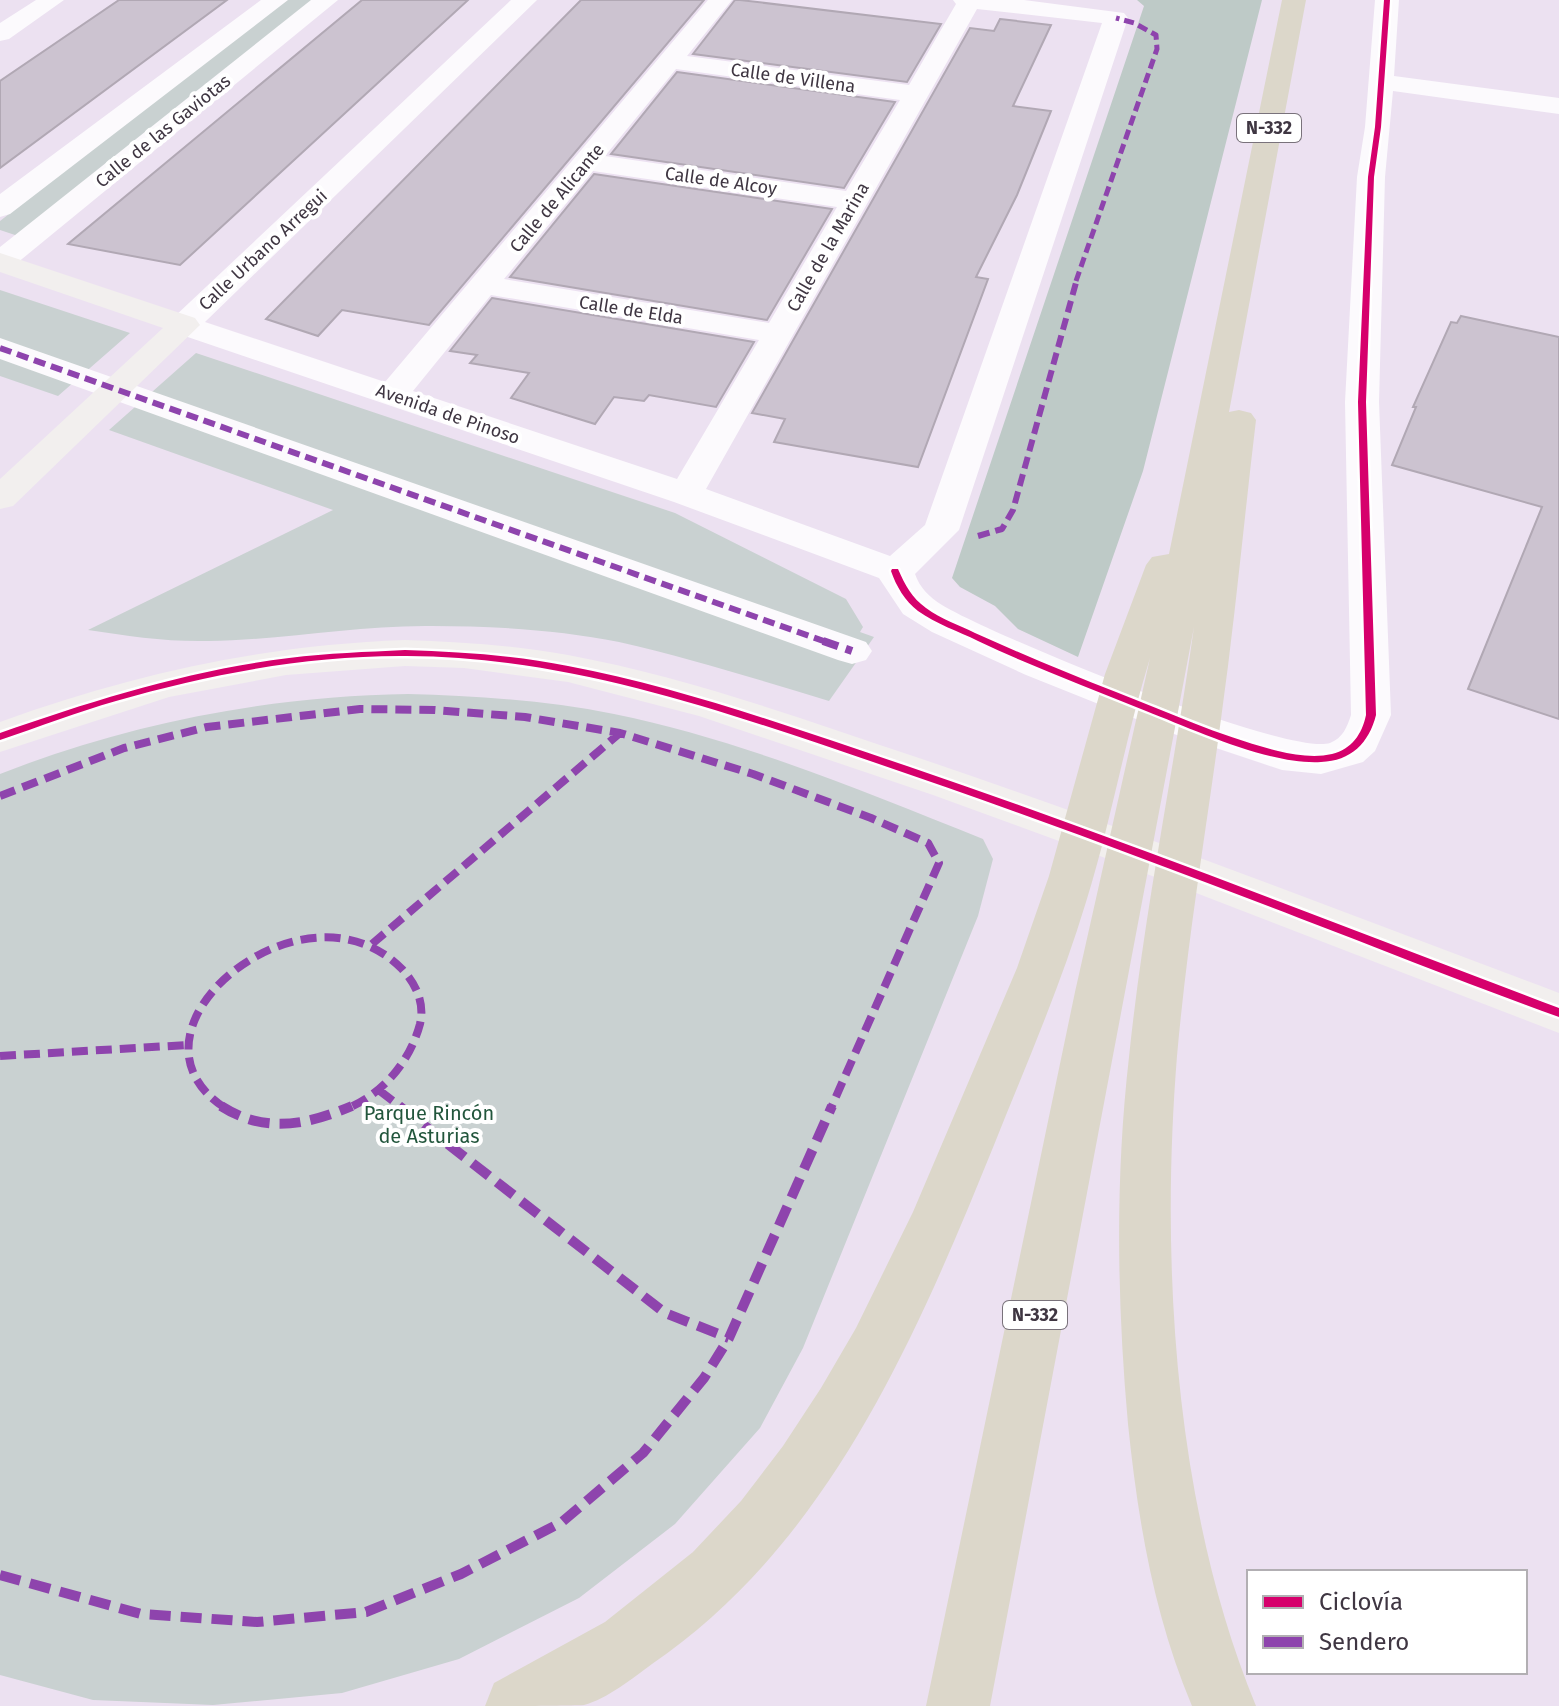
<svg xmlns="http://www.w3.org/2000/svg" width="1559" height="1706" viewBox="0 0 1559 1706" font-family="'Fira Sans',sans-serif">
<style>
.green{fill:#c9d1d1}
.forest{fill:#becac7}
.building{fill:#ccc3d0;stroke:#b1a8b4;stroke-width:2}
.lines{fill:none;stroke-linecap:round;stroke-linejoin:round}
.street{fill:#fcfafd;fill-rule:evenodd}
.secondary{fill:#f2efee;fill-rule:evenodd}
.highway{fill:#dcd7ca;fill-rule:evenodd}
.quiet-far3{stroke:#8e44ad;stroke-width:5;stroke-dasharray:10 5;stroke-linecap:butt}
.quiet-far2{stroke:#8e44ad;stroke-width:6;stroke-dasharray:12 6;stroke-linecap:butt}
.quiet-far1{stroke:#8e44ad;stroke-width:8;stroke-dasharray:16 8;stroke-linecap:butt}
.quiet{stroke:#8e44ad;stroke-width:10;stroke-dasharray:21 10;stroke-linecap:butt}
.cycleway-casing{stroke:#fff;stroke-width:5}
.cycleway{fill:#d6006c;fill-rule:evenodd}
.labels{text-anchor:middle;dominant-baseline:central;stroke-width:8;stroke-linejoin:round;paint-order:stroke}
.far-street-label{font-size:18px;fill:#3f3642;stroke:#fff}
.shield{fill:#fff;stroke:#79727b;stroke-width:2}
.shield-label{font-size:18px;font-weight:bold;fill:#3f3642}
.park-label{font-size:20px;fill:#22563c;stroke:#fff}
</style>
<rect width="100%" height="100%" fill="#ece1f1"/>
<!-- green -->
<path class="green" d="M284,0H317L21,237L0,230V221Z
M0,290L130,333L58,396L0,376Z
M196,353L675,513L846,599L863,627L860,632L874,637L829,701C759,680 690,658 619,642C559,630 493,626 432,626C357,625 283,640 208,641C167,642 128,636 88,630L333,510L109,430Z
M408,694C477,696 546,700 614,714C741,740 863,791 983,839L993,859L978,916L803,1348L760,1428L675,1524L579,1598L459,1659L342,1693L213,1705L93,1700L0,1675V774C129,723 270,696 408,694Z"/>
<!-- forest -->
<path class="forest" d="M1137,0H1262L1143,471L1078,657L1018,629L995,606L960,587L952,578L1144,6Z"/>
<!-- building -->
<path class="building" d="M119,0H227L0,168V81Z
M362,0H468L180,265L68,244Z
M581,0H704L429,325L342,310L318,336L266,319Z
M735,0H740L941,24L907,82L693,54Z
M1000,19L1051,25L1013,106L1051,111L1017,195L976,277L988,279L918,467L774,442L785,419L752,413L970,28L994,31Z
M677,72L895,102L844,188L611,154Z
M594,174L832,209L767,320L510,277Z
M492,298L754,342L716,407L649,395L644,401L614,397L595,424L511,398L529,373L470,363L477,355L450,351Z
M1461,316L1559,337V719L1468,689L1542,507L1392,465L1416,407H1413L1451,322L1457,323Z"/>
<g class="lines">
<!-- street -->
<path class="street" d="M36,0H64L9,39L0,41V23Z
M261,0H288L10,214L0,217V194Z
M311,0H338L11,268L0,271V247Z
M511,0H537L205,322L385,382L708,0H732L687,56L909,85L956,4L953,0H1024L1124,13L1128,18L959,530L915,574C920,588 929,597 942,605C989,634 1287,757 1330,743C1343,738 1347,727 1351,715L1345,402L1357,177L1365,127L1375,0H1399L1394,76L1559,98V114L1393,91L1385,177L1379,402L1391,715L1375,751L1363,762L1321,774L1282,770L1171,733L1026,675L932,632L903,614L879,578L674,502L173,332L168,325L173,318ZM977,9L1102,23L925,525L890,556L706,489ZM676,69L900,100L846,191L605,156ZM593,171L837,207L769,323L504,279ZM491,295L759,340L677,479L413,391Z
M0,338L866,642L872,651L866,660L852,664L838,660L0,359Z"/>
<!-- secondary -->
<path class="secondary" d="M0,253L195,318L200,325L13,506L0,509V479L163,328L0,272Z
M405,640C460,642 514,645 568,655C686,677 800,718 913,756C1130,829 1344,912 1559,993V1033L1108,859L933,795L699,716L568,682L464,668L405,666L286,675L169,697L0,752V722C132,674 264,645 405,640Z"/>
<!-- highway -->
<path class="highway" d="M1282,0H1306L1229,412L1239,410L1251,413L1256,420C1244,520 1235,619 1221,719C1206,831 1187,943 1177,1056C1160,1266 1175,1510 1256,1706H1192C1154,1616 1138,1521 1128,1424C1117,1302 1115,1179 1129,1057C1144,912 1174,770 1194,627L990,1706H926L1075,992L1150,658C1125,739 1111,822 1086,902C1061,985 1026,1065 994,1145C916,1337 829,1543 652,1664C633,1678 607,1699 584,1705C567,1706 507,1706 485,1706L494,1683L605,1622L693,1552L741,1501L783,1446L821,1388L856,1328L913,1212L1017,968L1049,876L1105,674L1146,565L1152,557L1169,554Z"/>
<!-- quiet-far3 -->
<path class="quiet-far3" d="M1076,281L1157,49L1156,35L1134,23L1116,18"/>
<!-- quiet-far2 -->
<path class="quiet-far2" d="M0,348L829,643
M978,536L1002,529L1013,510L1077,279"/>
<!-- quiet-far1 -->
<path class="quiet-far1" d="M823,641L852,651
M0,796L124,748L207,727L360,709L435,710L525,717L620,733L753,774L871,818L928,843L939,863L831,1108
M372,944L620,733
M0,1056L187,1045
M380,1091L402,1108
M225,1108C107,1031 304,869 402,969C416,984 425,1003 420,1024C410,1061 384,1093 348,1108"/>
<!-- quiet -->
<path class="quiet" d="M221,1106C265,1134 307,1125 352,1106
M399,1106L665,1313L729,1338
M0,1575L141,1614L257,1622L366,1612L461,1574L562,1522L643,1453L704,1378L729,1338L832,1106"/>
<defs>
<path id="cycleway" d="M1384,0H1390L1381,127L1374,177L1366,402L1376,715C1369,743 1351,761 1321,762C1269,765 1195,730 1146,711C1090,688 1033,667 978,641C958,631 936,624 918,611C905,601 896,586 891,571L892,569H898C905,585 912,598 926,608C941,619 959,625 975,633C1022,654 1069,674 1116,692C1170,713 1222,737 1278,751C1295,755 1315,758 1332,754C1352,749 1362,734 1366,715L1358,402L1368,177L1375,127Z
M405,650C460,652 514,655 568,666C684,688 796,729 907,766C1127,841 1342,926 1559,1008V1017C1472,986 1386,951 1299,918C1159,864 1018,811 876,763C722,711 571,657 407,656C309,655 210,674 116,701C77,712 39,727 0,740V733C94,700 190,670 289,658C328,653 366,652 405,650Z"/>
</defs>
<!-- cycleway casing -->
<use href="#cycleway" class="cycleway-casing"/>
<!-- cycleway -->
<use href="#cycleway" class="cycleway"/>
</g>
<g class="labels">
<!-- far-street labels -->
<g class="far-street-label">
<text transform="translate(793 78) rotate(8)">Calle de Villena</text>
<text transform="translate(163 131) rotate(-39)">Calle de las Gaviotas</text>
<text transform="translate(721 181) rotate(8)">Calle de Alcoy</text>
<text transform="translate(557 198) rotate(-50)">Calle de Alicante</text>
<text transform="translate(828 247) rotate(-60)">Calle de la Marina</text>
<text transform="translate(263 250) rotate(-43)">Calle Urbano Arregui</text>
<text transform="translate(631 310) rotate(9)">Calle de Elda</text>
<text transform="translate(448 414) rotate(19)">Avenida de Pinoso</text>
</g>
<!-- shield labels -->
<g class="shield">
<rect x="1237" y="114" width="64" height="28" rx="6"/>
<rect x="1003" y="1301" width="64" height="28" rx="6"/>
</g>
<g class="shield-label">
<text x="1269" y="128">N-332</text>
<text x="1035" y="1315">N-332</text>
</g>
<!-- park labels -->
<g class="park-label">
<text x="429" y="1113">Parque Rincón<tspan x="429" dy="23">de Asturias</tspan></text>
</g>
</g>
<!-- legend -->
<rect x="1247" y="1570" width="280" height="104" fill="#ffffff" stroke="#b2afb3" stroke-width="2"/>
<rect x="1263" y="1596" width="40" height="12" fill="#d6006c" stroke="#b2afb3" stroke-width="2"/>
<text x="1319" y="1610" font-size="24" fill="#3f3642">Ciclovía</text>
<rect x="1263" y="1636" width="40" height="12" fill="#8e44ad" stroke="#b2afb3" stroke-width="2"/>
<text x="1319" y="1650" font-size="24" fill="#3f3642">Sendero</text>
</svg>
